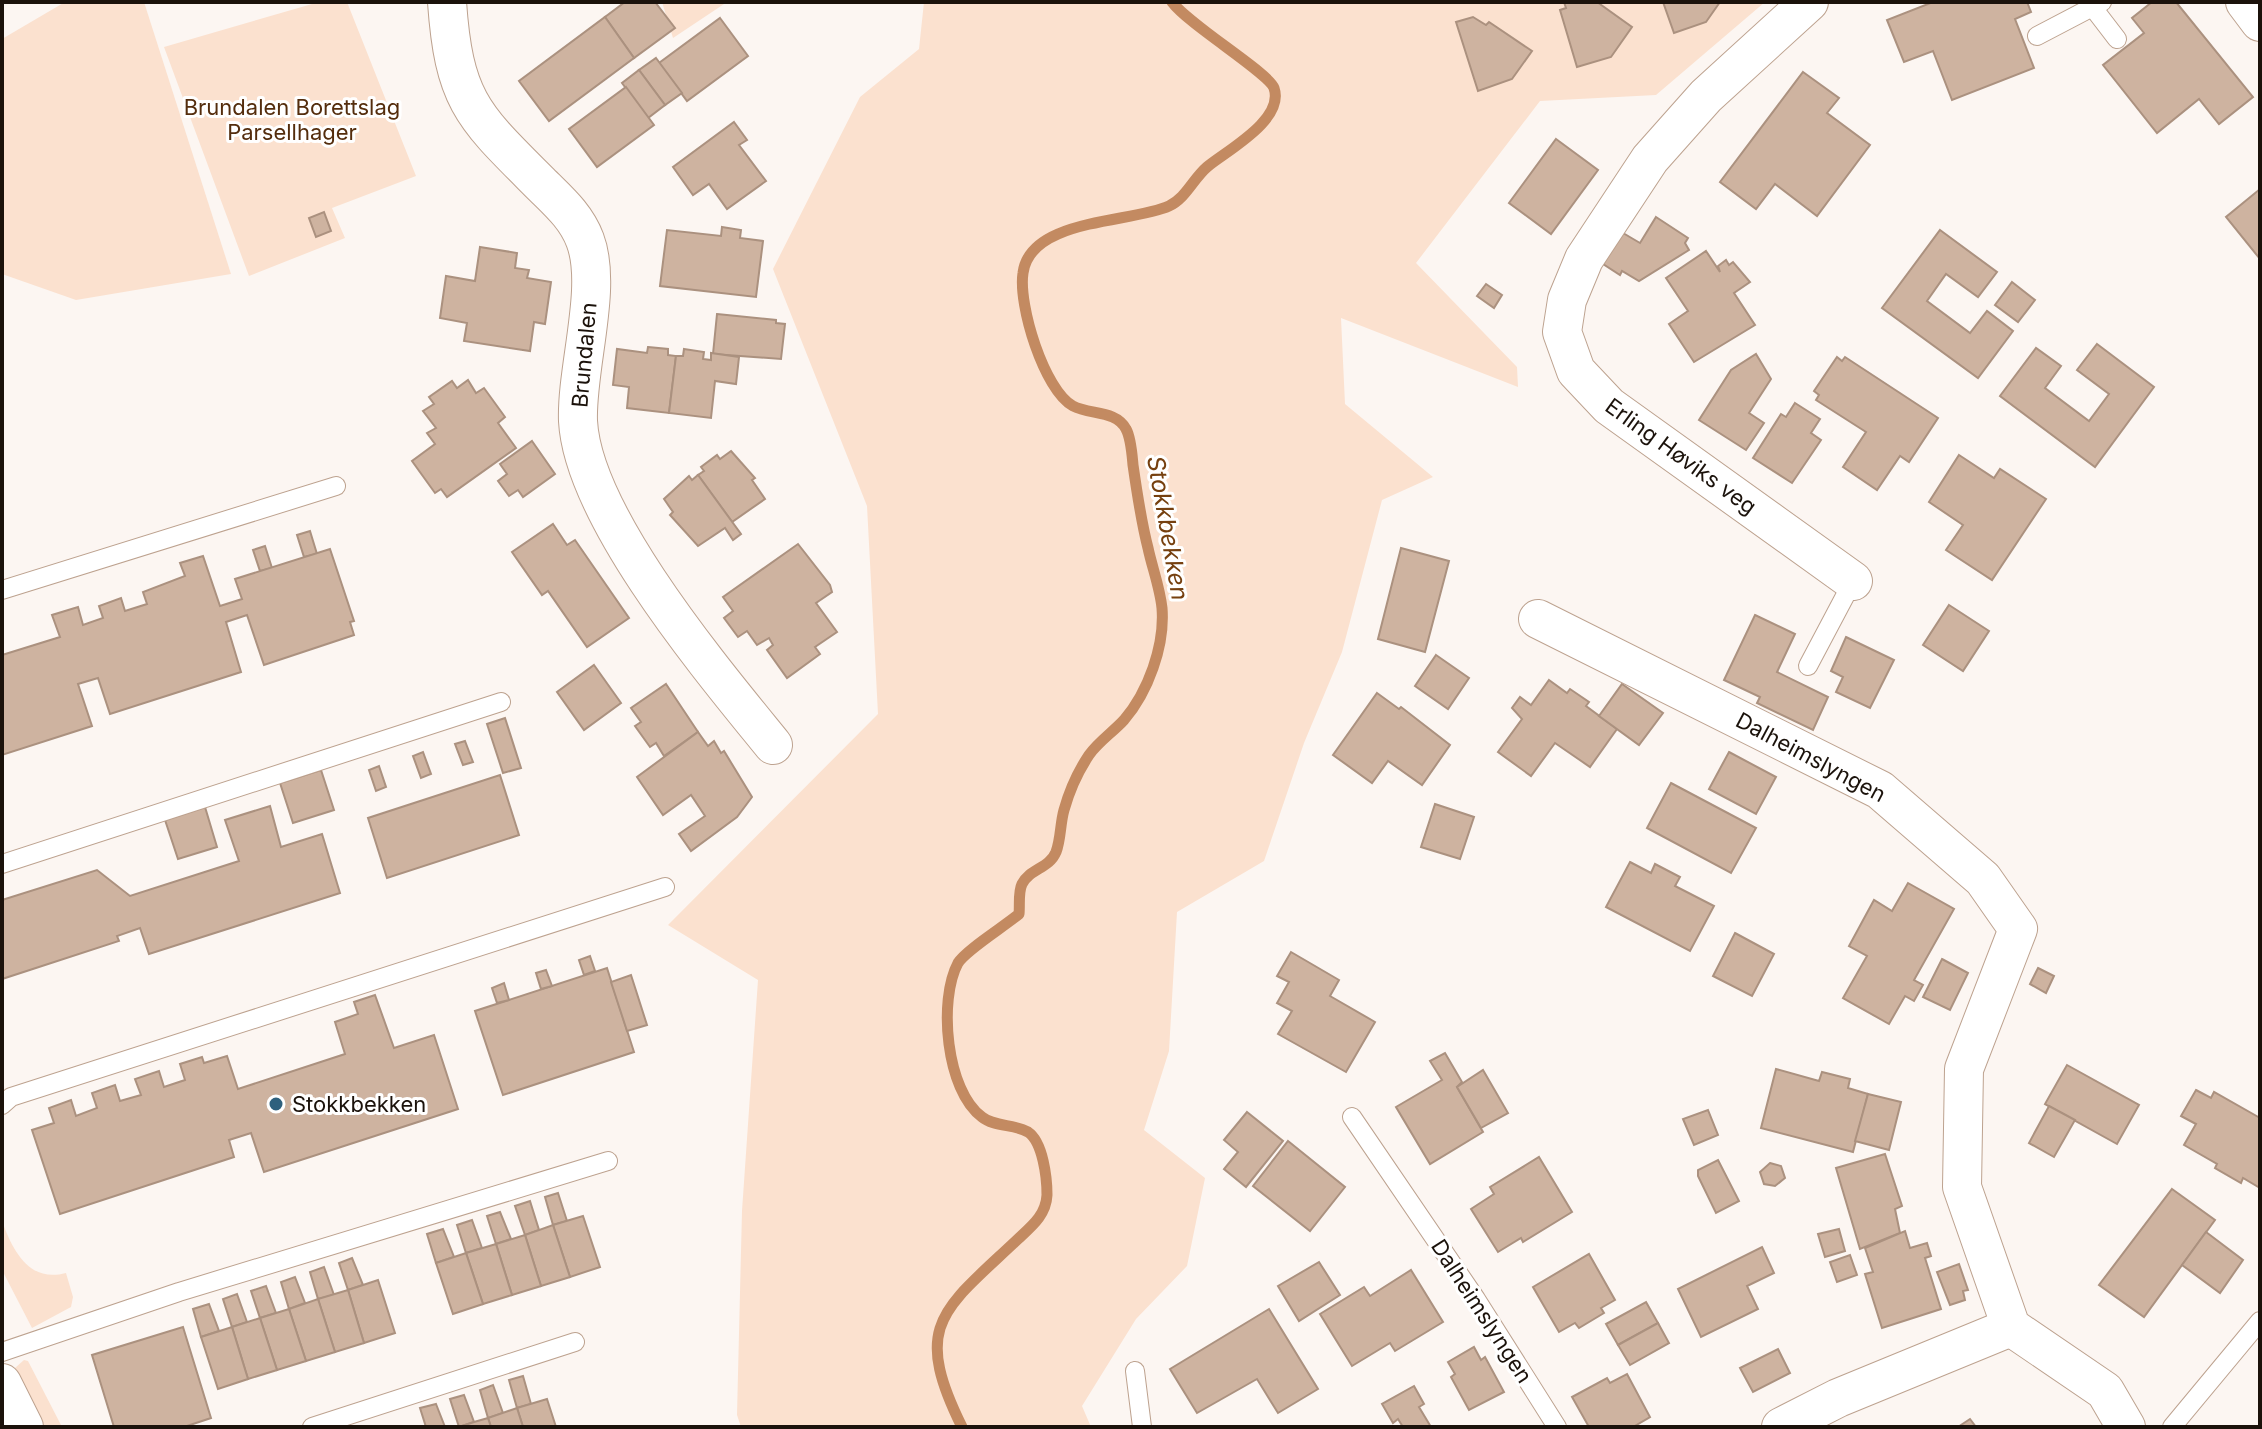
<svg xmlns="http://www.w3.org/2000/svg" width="2262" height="1429" font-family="Inter,sans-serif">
  <rect width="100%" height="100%" fill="#fcf6f2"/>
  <!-- green -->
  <g fill="#fbe1cf">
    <path d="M65 2H144L231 274 76 300 2 274V39Z"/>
    <path d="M319 2H347L416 176 332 208 345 238 249 276 164 47Z"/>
    <path d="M662 2H727L673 38Z"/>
    <path d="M924 2H1765L1656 95 1540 101 1416 263 1517 367 1518 387 1341 318 1345 404 1433 477 1382 500 1342 652 1304 743 1264 861 1177 912 1169 1051 1144 1130 1205 1178 1187 1266 1136 1319 1082 1406 1091 1427H741L737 1415 742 1211 758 980 668 925 878 714 867 506 773 269 860 97 919 49Z"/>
    <path d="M2 1221C13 1251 29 1283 66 1273L73 1297 71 1307 32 1328 2 1270Z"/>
    <path d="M24 1360 28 1361 62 1427H45L15 1368Z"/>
  </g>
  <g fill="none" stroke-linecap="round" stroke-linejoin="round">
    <!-- stream -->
    <path stroke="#c38a61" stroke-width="11" d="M962 1427C911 1324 943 1310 1018 1239 1032 1226 1046 1215 1047 1195 1047 1178 1043 1142 1028 1132 1015 1124 994 1127 982 1117 946 1091 938 1000 958 963 966 950 1005 926 1019 914 1020 905 1018 892 1022 884 1030 868 1049 869 1056 852 1061 839 1060 824 1064 810 1069 792 1079 770 1089 755 1098 742 1113 732 1124 720 1148 692 1165 646 1162 608 1160 588 1152 567 1148 548 1141 521 1137 493 1133 465 1132 454 1131 438 1126 429 1116 410 1090 415 1073 406 1044 390 1018 305 1023 273 1030 218 1132 223 1169 206 1186 198 1193 179 1207 167 1226 151 1285 120 1274 88 1269 73 1189 25 1172 2"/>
  </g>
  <!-- building -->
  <g fill="#ceb3a0" stroke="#ab917f" stroke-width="2">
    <path d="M625 2H655L675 28 634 58 605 17Z"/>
    <path d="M1564 2H1597L1632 27 1611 57 1577 67 1560 10 1566 8Z"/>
    <path d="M1663 2H1720L1706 22 1674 33Z"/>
    <path d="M1933 2H2027L2031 12 2015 19 2034 68 1952 100 1933 51 1904 62 1887 20Z"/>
    <path d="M2152 2H2176L2253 97 2219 124 2199 99 2157 133 2103 65 2144 33 2132 18Z"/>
    <path d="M605 17 634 58 549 121 519 81Z"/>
    <path d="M1473 17 1486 25 1489 22 1532 51 1512 79 1478 91 1456 22Z"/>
    <path d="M720 18 748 56 687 101 659 63Z"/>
    <path d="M656 58 682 93 665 105 639 70Z"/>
    <path d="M639 70 665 105 648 118 622 83Z"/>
    <path d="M1803 72 1839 98 1827 113 1870 145 1817 216 1775 184 1756 209 1720 182Z"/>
    <path d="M626 87 654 125 597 167 569 129Z"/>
    <path d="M734 122 747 140 739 145 766 181 727 209 709 184 693 195 673 167Z"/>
    <path d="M1556 139 1598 170 1551 234 1509 203Z"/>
    <path d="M2260 189V259L2226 217Z"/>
    <path d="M324 212 331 231 316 237 309 218Z"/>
    <path d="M1656 217 1688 238 1685 243 1689 250 1639 281 1622 271 1620 275 1603 264 1623 233 1640 243Z"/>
    <path d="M722 227 741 230 740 238 763 241 756 297 660 286 667 230 721 236Z"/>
    <path d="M1940 230 1997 272 1978 297 1946 274 1927 301 1970 333 1987 311 2013 331 1978 378 1882 308Z"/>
    <path d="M480 247 517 253 515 268 529 270 527 278 551 282 545 324 534 322 530 351 464 341 467 323 440 318 446 276 475 281Z"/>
    <path d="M1706 251 1720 272 1718 266 1726 260 1729 265 1733 262 1750 282 1734 293 1755 325 1694 362 1669 324 1688 311 1666 278Z"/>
    <path d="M2012 282 2035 300 2018 322 1995 305Z"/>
    <path d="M1486 284 1502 295 1494 308 1477 296Z"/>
    <path d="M717 314 776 320V323L785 324 781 359 713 354Z"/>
    <path d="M2097 344 2154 387 2095 467 2000 396 2036 348 2061 366 2045 388 2089 421 2109 394 2077 370Z"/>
    <path d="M648 347 668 349V355L676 356 669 413 627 408 629 387 613 385 617 349 647 353Z"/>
    <path d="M684 349 704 352 703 359 711 360V353L739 357 736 384 715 381 711 418 669 413 676 356H683Z"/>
    <path d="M1756 354 1771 379 1749 413 1764 423 1746 450 1699 420 1731 370Z"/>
    <path d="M1837 357 1842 361 1845 357 1938 418 1909 462 1900 456 1877 490 1843 467 1866 432 1816 400 1819 395 1814 391Z"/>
    <path d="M468 380 476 393 484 388 505 417 498 423 516 448 447 497 441 489 435 493 412 461 435 444 427 433 436 428 423 411 434 404 429 397 452 381 457 388Z"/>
    <path d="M1795 403 1820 419 1811 433 1821 440 1792 483 1753 458 1781 414 1786 417Z"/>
    <path d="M532 441 555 474 523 497 518 490 509 496 498 481 507 474 500 464Z"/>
    <path d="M731 451 755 478 752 480 765 499 732 522 698 475 704 471 701 467 717 455 720 459Z"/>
    <path d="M1959 455 1994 478 2000 469 2046 499 1992 580 1946 550 1963 525 1929 502Z"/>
    <path d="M698 475 741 534 733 540 725 528 698 546 670 515 673 512 664 499 689 476 692 480Z"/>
    <path d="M553 524 567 545 575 540 629 618 587 647 548 591 542 595 512 552Z"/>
    <path d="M310 531 317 554 304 557 297 535Z"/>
    <path d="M798 544 830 585 832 592 816 603 837 632 815 647 820 654 787 678 767 650 773 645 769 638 757 645 747 631 738 637 724 618 733 611 723 597Z"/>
    <path d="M265 546 272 568 260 571 253 550Z"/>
    <path d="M1401 548 1449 561 1425 652 1378 639Z"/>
    <path d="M330 549 354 621 350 622 354 635 264 665 247 615 226 622 241 672 110 714 98 678 78 684 92 726 2 755V655L60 637 52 615 78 607 83 625 103 618 99 606 121 598 125 611 147 604 143 592 185 576 180 563 203 556 220 606 242 599 235 579Z"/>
    <path d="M1949 605 1989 631 1963 671 1923 645Z"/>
    <path d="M1755 615 1795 634 1777 672 1828 697 1813 730 1757 703 1760 697 1724 680Z"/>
    <path d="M1846 637 1894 660 1870 708 1836 692 1843 677 1831 671Z"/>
    <path d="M1436 655 1469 678 1448 709 1415 686Z"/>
    <path d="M594 665 621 703 584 730 557 692Z"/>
    <path d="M1549 680 1567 693 1570 689 1589 702 1586 706 1617 729 1590 767 1555 743 1531 776 1498 752 1522 719 1512 708 1520 697 1531 705Z"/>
    <path d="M666 684 698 732 664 756 656 743 650 747 635 726 641 722 631 708Z"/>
    <path d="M1622 684 1663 713 1639 745 1599 716Z"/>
    <path d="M1377 693 1399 709 1401 707 1450 745 1422 785 1388 761 1372 783 1333 755Z"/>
    <path d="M505 718 521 768 503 773 487 724Z"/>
    <path d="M698 732 708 746 714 741 721 753 724 751 752 797 737 817 691 851 679 834 705 816 691 795 663 815 637 777Z"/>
    <path d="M465 741 473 762 463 765 455 744Z"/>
    <path d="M423 752 431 774 421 778 413 756Z"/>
    <path d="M1729 752 1776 777 1756 814 1709 789Z"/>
    <path d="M379 766 386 787 376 791 369 770Z"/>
    <path d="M321 770 334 810 293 823 280 783Z"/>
    <path d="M500 775 519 835 387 878 368 818Z"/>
    <path d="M1671 783 1756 828 1731 873 1647 828Z"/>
    <path d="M1435 804 1474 817 1460 859 1421 847Z"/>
    <path d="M270 806 281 847 322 834 340 893 149 954 140 928 117 936 119 941 2 979V900L97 870 130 896 239 861 225 820Z"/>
    <path d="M205 807 217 847 178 859 165 820Z"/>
    <path d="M1630 862 1651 873 1655 864 1680 877 1675 886 1714 906 1690 951 1606 907Z"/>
    <path d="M1908 883 1954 909 1914 980 1923 985 1914 1001 1905 996 1889 1024 1843 998 1867 956 1849 946 1874 900 1892 911Z"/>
    <path d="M1735 933 1774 954 1752 996 1713 976Z"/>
    <path d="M1291 952 1339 980 1330 996 1375 1022 1346 1072 1278 1034 1292 1011 1277 1003 1289 982 1277 976Z"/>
    <path d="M590 956 595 971 584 975 579 960Z"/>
    <path d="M1942 959 1968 973 1950 1010 1923 997Z"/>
    <path d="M607 968 634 1052 503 1095 475 1011Z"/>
    <path d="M2038 968 2054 976 2046 993 2030 984Z"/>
    <path d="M546 970 552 986 541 989 536 973Z"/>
    <path d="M631 975 647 1025 627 1031 611 982Z"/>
    <path d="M504 983 509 1000 497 1003 492 988Z"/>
    <path d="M375 995 394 1048 434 1035 458 1109 264 1172 251 1133 229 1140 234 1157 60 1214 32 1130 54 1123 49 1108 71 1100 76 1116 97 1108 92 1093 115 1085 120 1101 141 1095 135 1079 159 1071 164 1087 185 1080 180 1064 202 1057 204 1063 227 1056 238 1089 345 1054 335 1022 358 1014 354 1002Z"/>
    <path d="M1445 1053 1462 1082 1457 1087 1483 1132 1430 1164 1396 1107 1442 1080 1430 1061Z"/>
    <path d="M2067 1065 2139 1105 2117 1144 2045 1104Z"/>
    <path d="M1776 1069 1819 1081 1822 1072 1850 1079 1848 1088 1868 1094 1853 1152 1761 1128Z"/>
    <path d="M1483 1070 1508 1113 1481 1128 1457 1087Z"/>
    <path d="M2196 1090 2211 1098 2214 1092 2260 1118V1188L2243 1178 2241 1183 2215 1168 2217 1164 2184 1145 2196 1124 2181 1116Z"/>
    <path d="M1868 1094 1901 1102 1889 1150 1855 1141Z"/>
    <path d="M2049 1106 2075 1120 2054 1157 2029 1143Z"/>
    <path d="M1708 1110 1718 1135 1694 1145 1683 1119Z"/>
    <path d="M1247 1112 1283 1141 1246 1187 1224 1169 1238 1152 1224 1140Z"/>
    <path d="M1288 1141 1345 1187 1310 1231 1253 1186Z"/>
    <path d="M1885 1154 1902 1206 1895 1209 1900 1233 1860 1249 1836 1168Z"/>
    <path d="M1539 1157 1572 1212 1523 1242 1521 1238 1498 1252 1471 1209 1494 1194 1490 1187Z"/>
    <path d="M1718 1160 1739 1201 1716 1213 1698 1176V1170Z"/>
    <path d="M1770 1163 1781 1166 1785 1178 1775 1186 1764 1184 1760 1172Z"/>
    <path d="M2172 1189 2215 1220 2144 1317 2099 1285Z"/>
    <path d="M558 1193 567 1221 553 1225 545 1197Z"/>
    <path d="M530 1201 539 1230 525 1235 515 1206Z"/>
    <path d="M500 1212 511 1239 496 1244 487 1216Z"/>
    <path d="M583 1216 600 1267 570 1277 553 1225Z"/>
    <path d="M472 1220 482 1248 466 1253 457 1225Z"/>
    <path d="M553 1225 570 1277 541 1286 525 1235Z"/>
    <path d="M443 1229 454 1257 436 1263 427 1234Z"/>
    <path d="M1839 1229 1845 1251 1825 1257 1818 1234Z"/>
    <path d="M1905 1231 1910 1248 1927 1243 1931 1256 1925 1258 1941 1309 1882 1328 1865 1274 1873 1272 1865 1248Z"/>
    <path d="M2206 1232 2243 1260 2220 1293 2182 1265Z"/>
    <path d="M525 1235 541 1286 512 1295 496 1244Z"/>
    <path d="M496 1244 512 1295 483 1304 466 1253Z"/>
    <path d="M1762 1247 1774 1273 1747 1286 1758 1309 1701 1337 1678 1289Z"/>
    <path d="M466 1253 483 1304 453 1314 436 1263Z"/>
    <path d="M1589 1254 1615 1300 1601 1308 1604 1313 1579 1328 1575 1323 1559 1332 1533 1287Z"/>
    <path d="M1850 1255 1857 1275 1837 1282 1830 1262Z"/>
    <path d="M352 1258 363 1285 348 1290 339 1263Z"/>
    <path d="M1319 1262 1340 1295 1299 1321 1278 1286Z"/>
    <path d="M1959 1264 1968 1290 1963 1291 1965 1300 1950 1305 1937 1272Z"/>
    <path d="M324 1267 334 1295 318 1299 310 1272Z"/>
    <path d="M1411 1270 1443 1322 1395 1351 1390 1343 1352 1366 1320 1314 1364 1287 1370 1296Z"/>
    <path d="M295 1277 305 1303 289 1309 281 1282Z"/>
    <path d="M378 1280 395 1333 364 1343 348 1290Z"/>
    <path d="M266 1286 276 1313 260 1318 251 1291Z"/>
    <path d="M348 1290 364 1343 335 1352 318 1299Z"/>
    <path d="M237 1294 247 1322 232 1327 223 1299Z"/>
    <path d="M318 1299 335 1352 306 1361 289 1309Z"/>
    <path d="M1646 1302 1658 1323 1618 1345 1606 1324Z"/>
    <path d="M209 1304 219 1331 201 1337 193 1309Z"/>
    <path d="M289 1309 306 1361 277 1370 260 1318Z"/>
    <path d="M1269 1309 1318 1389 1278 1413 1257 1379 1197 1413 1170 1369Z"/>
    <path d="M260 1318 277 1370 248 1379 232 1327Z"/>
    <path d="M1658 1323 1669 1343 1630 1365 1618 1345Z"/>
    <path d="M183 1327 211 1418 184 1427H114L92 1355Z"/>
    <path d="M232 1327 248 1379 218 1389 201 1337Z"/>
    <path d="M1474 1347 1481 1360 1485 1357 1504 1392 1469 1410 1451 1377 1455 1374 1448 1362Z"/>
    <path d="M1778 1349 1790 1373 1753 1392 1740 1368Z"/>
    <path d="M1627 1374 1650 1417 1633 1427H1589L1572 1397 1607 1378 1610 1383Z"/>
    <path d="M523 1376 531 1404 517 1408 509 1380Z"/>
    <path d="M493 1385 503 1413 488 1418 480 1390Z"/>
    <path d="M1414 1386 1424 1404 1419 1407 1431 1427H1403L1398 1419 1393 1423 1382 1404Z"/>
    <path d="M464 1395 474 1422 459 1427 450 1399Z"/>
    <path d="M547 1399 556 1427H523L517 1408Z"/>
    <path d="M436 1404 445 1427H426L420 1408Z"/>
    <path d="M517 1408 523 1427H491L488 1418Z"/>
    <path d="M488 1418 491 1427H459L474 1422Z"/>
    <path d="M1970 1419 1976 1427H1958Z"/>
  </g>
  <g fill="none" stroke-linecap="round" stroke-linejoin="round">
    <!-- lane casing -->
    <g stroke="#bda28f" stroke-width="20">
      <g id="lane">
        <path d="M2094 9 2117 39"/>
        <path d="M2037 36 2102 2"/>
        <path d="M2 590 336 486"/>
        <path d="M1808 666 1853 581"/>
        <path d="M2 864 501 702"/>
        <path d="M2 1105 11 1097 665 887"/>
        <path d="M1352 1117 1476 1299 1557 1427"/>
        <path d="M2 1352 179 1292 608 1161"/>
        <path d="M1135 1371 1142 1427"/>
        <path d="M312 1427 575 1342"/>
        <path d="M2172 1427 2260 1321"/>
      </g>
    </g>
    <!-- street casing -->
    <g stroke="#bda28f" stroke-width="40">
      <g id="street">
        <path d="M447 2C454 101 473 116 540 183 558 201 576 216 585 240 603 287 576 368 578 421 583 517 713 671 773 745"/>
        <path d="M1809 2 1706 96 1650 159 1584 259 1567 300 1562 332 1576 371 1609 406 1853 581"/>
        <path d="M2245 2 2260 22"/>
        <path d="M1538 619 1880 790 1983 879 2018 929 1964 1069 1962 1187 2011 1327 2105 1391 2126 1427"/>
        <path d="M2 1383 24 1427"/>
        <path d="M1781 1427 1838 1398 2011 1327"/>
      </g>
    </g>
    <!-- lane -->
    <use href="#lane" stroke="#fff" stroke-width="18"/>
    <!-- street -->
    <use href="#street" stroke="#fff" stroke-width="38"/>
  </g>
  <!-- markers -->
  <circle fill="#2e607d" stroke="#fff" stroke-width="3" cx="276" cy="1104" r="8"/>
  <g text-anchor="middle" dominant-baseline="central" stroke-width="6" stroke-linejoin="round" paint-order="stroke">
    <!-- park labels -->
    <g font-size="22" fill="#542d0d" stroke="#fff">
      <text x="292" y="107">Brundalen Borettslag<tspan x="292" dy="25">Parsellhager</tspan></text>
    </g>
    <!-- street labels -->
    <g font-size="22" fill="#1b120b" stroke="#fff">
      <text transform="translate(584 355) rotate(-85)">Brundalen</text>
      <text transform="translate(1681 456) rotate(36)">Erling Høviks veg</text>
      <text transform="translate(1811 757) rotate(28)">Dalheimslyngen</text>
      <text transform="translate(1482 1311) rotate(57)">Dalheimslyngen</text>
    </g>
    <!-- poi labels -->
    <g font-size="22" fill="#1b120b" stroke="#fff" text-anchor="start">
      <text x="292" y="1104">Stokkbekken</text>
    </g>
    <!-- water labels -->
    <g font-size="24" font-style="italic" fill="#76400f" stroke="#fff">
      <text transform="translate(1168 528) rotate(80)">Stokkbekken</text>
    </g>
  </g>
  <!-- border -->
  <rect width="2262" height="1429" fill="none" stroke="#1b120b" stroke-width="8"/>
</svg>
